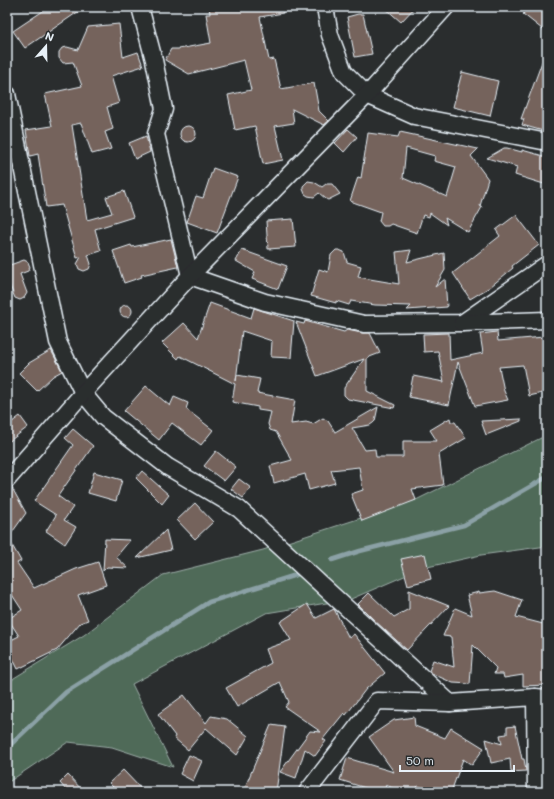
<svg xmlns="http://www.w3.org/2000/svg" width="554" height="799" font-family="Mali,sans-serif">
  <rect width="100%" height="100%" fill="#2a2d2e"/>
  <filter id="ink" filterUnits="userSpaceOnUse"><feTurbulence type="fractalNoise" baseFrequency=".025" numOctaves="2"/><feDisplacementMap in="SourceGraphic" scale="8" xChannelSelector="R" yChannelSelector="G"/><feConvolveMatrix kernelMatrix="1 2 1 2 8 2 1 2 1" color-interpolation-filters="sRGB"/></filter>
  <g filter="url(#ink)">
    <!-- green -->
    <path fill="#506a58" stroke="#9caea8" d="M547 435V546L481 555 423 568 351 599 266 613 132 684 173 767 112 747 68 742 7 783V686L14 678 84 635 163 575 263 550 416 500Z"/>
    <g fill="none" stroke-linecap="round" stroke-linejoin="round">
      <!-- stream -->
      <g stroke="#8ba1a6" stroke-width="4.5">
        <path d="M332 560 360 551 464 525 547 477"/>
        <path d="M7 748 66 692 209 602 296 575"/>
      </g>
    </g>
    <!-- building -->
    <g fill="#75635c" stroke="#e8f1f8" fill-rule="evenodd">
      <path d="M49 7H85L25 48 13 31Z"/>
      <path d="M209 7H282L283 13 260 17 269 60 274 59 281 89 314 83 319 111 329 121 324 125 292 109 294 123 275 126 283 160 263 164 255 126 235 130 228 95 251 90 244 60 189 74 165 60 171 49H178L211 43 206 14H210Z"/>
      <path d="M384 7H415L401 22Z"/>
      <path d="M529 7H547V33L523 14Z"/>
      <path d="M358 14H363L372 54 355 57 347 17Z"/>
      <path d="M119 24 123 57 138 52 143 66 111 76 119 103 107 107 113 129 105 132 111 149 92 154 81 123 72 125 87 220 112 213 106 197 124 191 133 217 95 229 101 251 88 255 91 264 89 269 84 271 79 269 77 264 81 257 77 258 62 205 46 207 38 154 30 156 26 130 52 126 45 94 82 86 73 62 63 63 59 58V52L62 48 67 47 78 50 88 27Z"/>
      <path d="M546 51 547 52V132L522 125 524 119H521Z"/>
      <path d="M462 72 498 81 490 116 453 107Z"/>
      <circle cx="188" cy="134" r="8"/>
      <path d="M348 129 357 137 344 152 335 143Z"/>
      <path d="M400 132 478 149 471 156 488 179 480 206 482 207 468 232 445 218 447 225 430 213 429 217 423 215 417 233 391 224 388 226H383L379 221 381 212 350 201 358 177 361 178 368 133 398 137ZM406 148 435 156 434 161 456 167 447 197 403 178Z"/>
      <path d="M146 136 150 152 135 159 129 143Z"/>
      <path d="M504 148H507L522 152V150L547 157V185L515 175 517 167 487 158Z"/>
      <path d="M213 168 238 177 217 233 187 222 196 196 203 198Z"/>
      <path d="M308 181 314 182 322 187 326 184H332L340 194 328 200 326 199 319 193 314 197 308 196 305 194 303 189V186Z"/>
      <path d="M516 215 539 245 512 266 513 268 490 287 470 299 453 273 500 236 496 230Z"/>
      <path d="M293 219 296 247 268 249 266 221Z"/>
      <path d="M171 239 178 267 141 275 142 277 124 283 113 251 131 245 132 247Z"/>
      <path d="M242 250 287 266 278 289 252 279 255 272 236 261Z"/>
      <path d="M336 250H339L344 252 347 262 361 266 358 277 399 284 396 252 411 250 407 262 444 253 445 270 435 287 445 279 447 307 407 310 411 306 375 305 351 301 349 305 336 301V303L311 296 319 269 328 272 331 255Z"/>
      <path d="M24 260 28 262 30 267 28 271 20 274 27 293 24 298 20 300 15 298 7 279V266Z"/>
      <path d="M210 303 251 318 254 308 294 321 291 358 271 357 272 341 242 331 236 381 237 375 260 379 257 393 295 400 291 424 306 422 313 424 323 418 328 421 335 432 378 407 375 421 373 423 370 425 352 428 365 450 375 449 376 457H403V441H437L430 430 450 418 451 422H455L466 438 439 454 443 485 412 489 416 500 362 521 351 494 363 490 359 467 331 470 335 483 309 490 305 474 274 483 270 466 292 460 276 432 270 430 268 424 271 412 258 410V407L232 402 235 384 180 356 178 359 162 343 184 323 198 338Z"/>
      <circle cx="126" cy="311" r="6"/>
      <path d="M305 321 344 332 347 330 362 333H370L380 353 367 358V391L395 405 394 408 348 399 344 395V388L364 359 317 376 296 322 304 324Z"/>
      <path d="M497 332 498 341 544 337 546 363H543L547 383V392L529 396 523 365 499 367 504 391 508 400 475 406 458 362 449 405 409 397 413 376 444 382 438 351 424 352 423 334 449 333 450 360 483 353 480 334Z"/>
      <path d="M51 350 62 371 53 376 37 391 19 373 29 363Z"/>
      <path d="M146 386 170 406 174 397 188 403 186 409 213 430 201 445 172 423 159 440 124 411Z"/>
      <path d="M20 416 28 427 7 443V426Z"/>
      <path d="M521 419V421L486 435 481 421Z"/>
      <path d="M73 429 93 446 58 496 73 507 64 520 76 527 65 544 46 531 56 515 34 501 73 445 65 438Z"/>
      <path d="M216 451 236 467 224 481 204 466Z"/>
      <path d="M142 471 169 495 162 504 136 478Z"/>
      <path d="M94 472 122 480 116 501 88 493Z"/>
      <path d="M239 479 251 488 243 498 231 489Z"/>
      <path d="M12 488 26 513 8 538 21 561 17 563 34 588 76 569 98 562 106 585 78 595 88 620 80 623 57 650 18 669 7 647V642L19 636 8 619 22 610 7 587V489Z"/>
      <path d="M195 503 213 522 195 539 177 520Z"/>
      <path d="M166 530 171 550 137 558Z"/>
      <path d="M105 539 130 540 116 557 128 568 107 567 103 571Z"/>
      <path d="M425 554 431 579 408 585 401 559Z"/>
      <path d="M409 590 449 606 407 650 374 620 358 604 369 593 394 617 409 609Z"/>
      <path d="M495 591 522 600 516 617 547 625V685L523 686V675L504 678 503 674H494L496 668 473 645 470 684 453 683 433 674 429 671 433 660 454 667 451 637 443 636 455 608 472 615 467 595 479 592V593Z"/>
      <path d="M307 604 316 618 334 609 349 638 354 634 385 673 366 689 346 715 344 713 323 739 326 741 315 756 305 749 296 778 280 772 310 731 321 732 285 707 289 702 280 682 237 707 226 688 271 663 266 649 291 640 280 622Z"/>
      <path d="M184 695 206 723 211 716 227 719 248 736 237 755 206 728 188 750 174 738 175 736 158 714Z"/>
      <path d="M414 717 415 726 445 738 451 728 467 738V740L468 738 484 748 472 765 463 759 451 792H434L418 786 415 792H401L386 785 384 792H378L340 780 347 758 394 772 369 737 394 720Z"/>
      <path d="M271 725 285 727 276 792H243Z"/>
      <path d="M515 726 522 759H524L526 771 511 772 510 759 491 763 486 739 502 744 500 735 507 734V727Z"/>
      <path d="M189 755 202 761 193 781 180 774Z"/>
      <path d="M123 770 144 792H118L109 783Z"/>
      <path d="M68 775 84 792H68L60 783Z"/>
    </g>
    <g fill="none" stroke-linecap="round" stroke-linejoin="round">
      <!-- minor casing -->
      <g stroke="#e8f1f8" stroke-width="19">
        <g id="minor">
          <path d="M140 7 154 60 164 109 156 134 190 276 265 302 364 324 462 323 547 264"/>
          <path d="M325 7 330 35 344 72 367 95 414 116 547 142"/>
          <path d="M7 94 58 342 83 393 103 417 168 467 239 509 450 703 535 697 547 698"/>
          <path d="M462 323 547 320"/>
          <path d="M7 480 83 393 190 276 367 95 446 7"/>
          <path d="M535 697 536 792"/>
          <path d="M307 792 377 701 450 703"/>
        </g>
      </g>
      <!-- minor -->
      <use href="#minor" stroke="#2a2d2e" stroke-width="16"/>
    </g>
  </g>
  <!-- margin -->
  <rect width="554" height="799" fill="none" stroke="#2a2d2e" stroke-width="24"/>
  <rect x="12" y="12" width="530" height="775" fill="none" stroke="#e8f1f8" stroke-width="1.5" filter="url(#ink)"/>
  <!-- north arrow -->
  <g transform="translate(46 46) rotate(20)" stroke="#2a2d2e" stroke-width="3" paint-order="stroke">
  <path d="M0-3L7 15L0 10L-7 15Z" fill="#e8f1f8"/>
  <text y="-6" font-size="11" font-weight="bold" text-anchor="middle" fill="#e8f1f8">N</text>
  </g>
  <!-- scale -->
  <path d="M400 765v6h114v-6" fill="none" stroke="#e8f1f8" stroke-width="2"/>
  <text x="406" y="765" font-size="12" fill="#e8f1f8" stroke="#2a2d2e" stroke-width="3" paint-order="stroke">50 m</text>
</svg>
